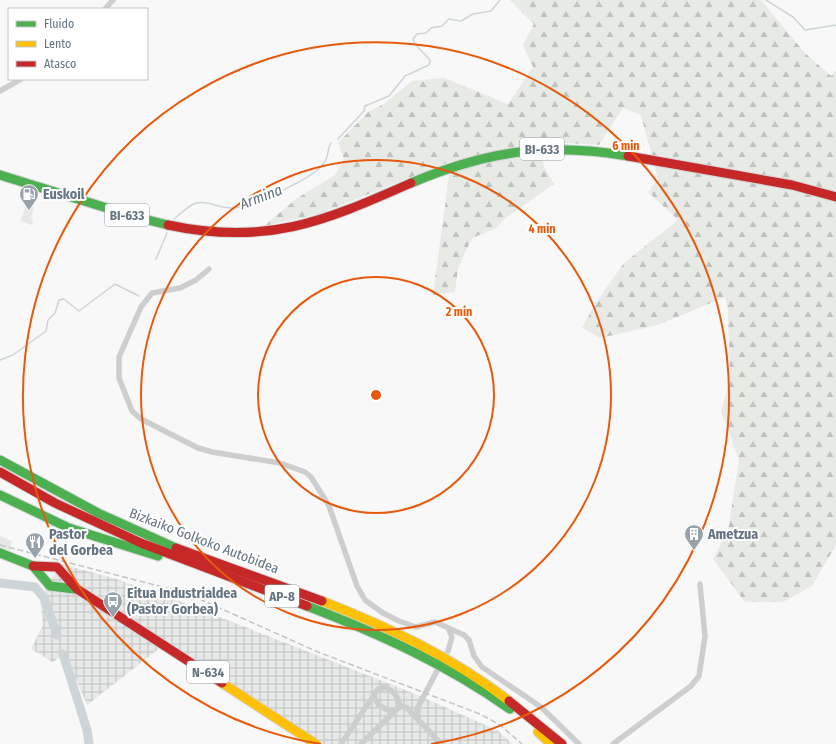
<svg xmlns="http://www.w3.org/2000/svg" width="836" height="744" font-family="'Fira Sans Condensed',sans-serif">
  <defs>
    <pattern id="industrial-grid" width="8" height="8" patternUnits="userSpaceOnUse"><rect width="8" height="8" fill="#e7e8e8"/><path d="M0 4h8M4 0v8" fill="none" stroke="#bfc1c1"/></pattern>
    <pattern id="forest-firs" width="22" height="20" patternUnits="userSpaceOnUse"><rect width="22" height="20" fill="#e7eae5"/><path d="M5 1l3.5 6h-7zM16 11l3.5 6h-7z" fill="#bfc2bf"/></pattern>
  </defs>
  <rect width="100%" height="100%" fill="#f8f8f8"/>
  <!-- built -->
  <g fill="#e7e8e8">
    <path d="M27 204 34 207 31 218 33 220 32 225 20 221Z"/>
    <path d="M0 536 12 541 10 550 0 548Z"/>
  </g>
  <!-- industrial -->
  <path fill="url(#industrial-grid)" d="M61 564 113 578 166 596 408 691 497 730 513 744H306L257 708 161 647 87 705 65 653 53 662 31 649 43 625 40 599Z"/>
  <!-- forest -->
  <path fill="url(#forest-firs)" d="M510 0H761L805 53 831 76 836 70V545L812 586 783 602H745L713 559 728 531 739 460 721 411 730 381 728 313 725 297 658 325 600 338 582 328 595 304 624 263 678 220 648 192 658 179 641 115 623 108 599 145 536 141 545 169 554 184 504 219 497 228 472 238 458 268 455 292 433 295 451 161 319 214 264 226 296 199 335 175 344 159 338 143 368 112 384 104 412 81 444 78 508 104 533 67 523 45 534 24Z"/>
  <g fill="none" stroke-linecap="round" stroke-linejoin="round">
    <!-- stream -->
    <g stroke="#cdd5d8" stroke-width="1.5">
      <path d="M766 0 793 17 805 30 836 25"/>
      <path d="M338 139 364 111 365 106 389 96 405 76 429 65 430 60 415 44 413 39 417 34 426 33 431 28 442 26 449 19 461 21 473 14 491 11 500 0"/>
      <path d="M174 219C180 214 187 207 194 204 206 199 220 209 233 208 253 206 306 181 321 167 331 156 326 150 331 143"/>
      <path d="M156 259 167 233"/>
      <path d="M0 360 13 355 46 331 48 320 55 313 59 300 64 299 79 311 115 284 139 296"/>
    </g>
    <!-- river -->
    <g stroke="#cdd5d8" stroke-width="9">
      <path d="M0 583 35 587 44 598 57 635"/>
      <path d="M63 654 87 730 89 744"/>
    </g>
    <!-- fast casing -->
    <g stroke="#d4d5d6" stroke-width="11">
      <g id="fast">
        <path d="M0 175 136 217 168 225"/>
        <path d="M411 183C486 151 548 142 628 156"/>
        <path d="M0 460 98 513 176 548"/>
        <path d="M0 495 69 528 158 556"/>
        <path d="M0 553 33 566 50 586 75 589"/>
        <path d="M307 606C380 634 446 664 510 709"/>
      </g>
    </g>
    <!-- slow casing -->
    <g stroke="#d4d5d6" stroke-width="11">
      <g id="slow">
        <path d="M322 601C388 627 452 657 509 701"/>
        <path d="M222 683 316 744"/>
        <path d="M538 732 551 744"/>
      </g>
    </g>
    <!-- jam casing -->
    <g stroke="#d4d5d6" stroke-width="11">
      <g id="jam">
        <path d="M628 156 792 185 836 197"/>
        <path d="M168 225C266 246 323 222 411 183"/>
        <path d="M0 472 55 503 141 543 307 606"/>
        <path d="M176 548 322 601"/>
        <path d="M33 566 57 567 77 589 222 683"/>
        <path d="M509 701 562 744"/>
      </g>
    </g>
    <!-- street -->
    <g stroke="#cdcecf" stroke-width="5.5">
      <path d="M105 9 113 0"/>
      <path d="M0 91 21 79"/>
      <path d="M209 269 196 280 180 288 152 293 141 307 119 357V378L132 411 141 419 198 448 212 452 280 463 305 472 311 477 329 506 357 586 365 600 383 613 399 621 416 627 435 622 464 635 469 640 474 656 482 667 541 707 579 744"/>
      <path d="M448 651 452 637 448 628"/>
      <path d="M386 687C394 692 398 696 400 706L395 711C384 710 376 706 374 695L378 689Z"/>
      <path d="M400 706 407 708 441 744"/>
      <path d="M416 717 417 709 438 669"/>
      <path d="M341 744 374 695"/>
      <path d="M361 744 395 711"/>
      <path d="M613 744 691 686 699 676 705 636 700 584"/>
    </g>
    <!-- fast -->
    <use href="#fast" stroke="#4caf50" stroke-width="9"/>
    <!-- slow -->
    <use href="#slow" stroke="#ffc107" stroke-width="9"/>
    <!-- jam -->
    <use href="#jam" stroke="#c62828" stroke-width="9"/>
    <!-- rail -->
    <path stroke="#c2c4c6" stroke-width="1.5" stroke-dasharray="6 3" stroke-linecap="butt" d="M0 545 186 593 318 652 480 714 500 725 522 744"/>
  </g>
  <!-- distance rings -->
  <g fill="none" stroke="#e8590c" stroke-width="2">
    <circle cx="376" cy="395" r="118"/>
    <circle cx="376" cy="395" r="235"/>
    <path d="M321 744A353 353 0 1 1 431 744"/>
  </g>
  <!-- icons -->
  <defs>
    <g id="fuel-pin" transform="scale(1)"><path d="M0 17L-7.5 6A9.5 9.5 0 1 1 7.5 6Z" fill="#98a2ab" stroke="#fff"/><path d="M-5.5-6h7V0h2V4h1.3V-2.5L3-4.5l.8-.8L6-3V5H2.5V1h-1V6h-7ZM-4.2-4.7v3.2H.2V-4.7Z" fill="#fff"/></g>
    <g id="building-pin" transform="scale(1)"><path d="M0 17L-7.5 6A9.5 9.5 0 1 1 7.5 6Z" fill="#98a2ab" stroke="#fff"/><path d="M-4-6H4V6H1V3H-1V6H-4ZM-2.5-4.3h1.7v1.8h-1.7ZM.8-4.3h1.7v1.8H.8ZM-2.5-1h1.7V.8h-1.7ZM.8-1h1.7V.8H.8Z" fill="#fff"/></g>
    <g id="restaurant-pin" transform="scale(1)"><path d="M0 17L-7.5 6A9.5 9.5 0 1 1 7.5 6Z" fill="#98a2ab" stroke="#fff"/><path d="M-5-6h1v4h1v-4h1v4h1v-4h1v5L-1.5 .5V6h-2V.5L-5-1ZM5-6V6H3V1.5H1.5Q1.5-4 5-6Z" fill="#fff"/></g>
    <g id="bus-pin" transform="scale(1)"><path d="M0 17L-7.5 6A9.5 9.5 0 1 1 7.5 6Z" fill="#98a2ab" stroke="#fff"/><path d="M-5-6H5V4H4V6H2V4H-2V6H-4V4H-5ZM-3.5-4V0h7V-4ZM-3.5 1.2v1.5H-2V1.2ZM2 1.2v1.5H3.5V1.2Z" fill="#fff"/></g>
  </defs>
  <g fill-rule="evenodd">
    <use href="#fuel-pin" x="29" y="194"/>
    <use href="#building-pin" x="694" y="534"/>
    <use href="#restaurant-pin" x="35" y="542"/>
    <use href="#bus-pin" x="113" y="601"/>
  </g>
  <g text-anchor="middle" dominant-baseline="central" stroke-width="4" stroke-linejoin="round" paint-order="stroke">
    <!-- shield labels -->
    <g fill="#fff" stroke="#929ea8" stroke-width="1">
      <rect x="520" y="138" width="44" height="22" rx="3"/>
      <rect x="105" y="204" width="44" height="22" rx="3"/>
      <rect x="265" y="585" width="34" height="22" rx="3"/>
      <rect x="187" y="661" width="42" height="22" rx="3"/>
    </g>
    <g font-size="13" font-weight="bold" fill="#647482">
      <text x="542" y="149">BI-633</text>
      <text x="127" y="215">BI-633</text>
      <text x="282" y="596">AP-8</text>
      <text x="208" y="672">N-634</text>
    </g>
    <!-- poi labels -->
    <g font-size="14" font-weight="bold" fill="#647482" stroke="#fff" text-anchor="start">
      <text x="43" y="194">Euskoil</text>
      <text x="49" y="534">Pastor<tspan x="49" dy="16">del Gorbea</tspan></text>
      <text x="708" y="534">Ametzua</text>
      <text x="127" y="593">Eitua Industrialdea<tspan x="127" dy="16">(Pastor Gorbea)</tspan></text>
    </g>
    <!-- street labels -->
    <g font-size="14" fill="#647482" stroke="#fff">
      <text transform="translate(204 541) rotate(21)">Bizkaiko Golkoko Autobidea</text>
    </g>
    <!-- water labels -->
    <g font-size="15" font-style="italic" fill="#5e747c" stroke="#fff">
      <text transform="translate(261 197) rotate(-21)">Armina</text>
    </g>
  </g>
  <circle cx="376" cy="395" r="6" fill="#e8590c" stroke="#fff" stroke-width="2"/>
  <g font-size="12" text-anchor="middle" font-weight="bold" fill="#e8590c" stroke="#fff" stroke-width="4" stroke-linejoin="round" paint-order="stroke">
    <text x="626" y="150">6 min</text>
    <text x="542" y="233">4 min</text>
    <text x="459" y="316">2 min</text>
  </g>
  <!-- legend -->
  <rect x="8" y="8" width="140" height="72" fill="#ffffff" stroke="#c1c7cd"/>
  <rect x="16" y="21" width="20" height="6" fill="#4caf50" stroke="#c1c7cd"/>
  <text x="44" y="28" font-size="12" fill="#647482">Fluido</text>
  <rect x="16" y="41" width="20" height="6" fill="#ffc107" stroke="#c1c7cd"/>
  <text x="44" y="48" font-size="12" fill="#647482">Lento</text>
  <rect x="16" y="61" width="20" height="6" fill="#c62828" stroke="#c1c7cd"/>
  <text x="44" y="68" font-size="12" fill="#647482">Atasco</text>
</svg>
